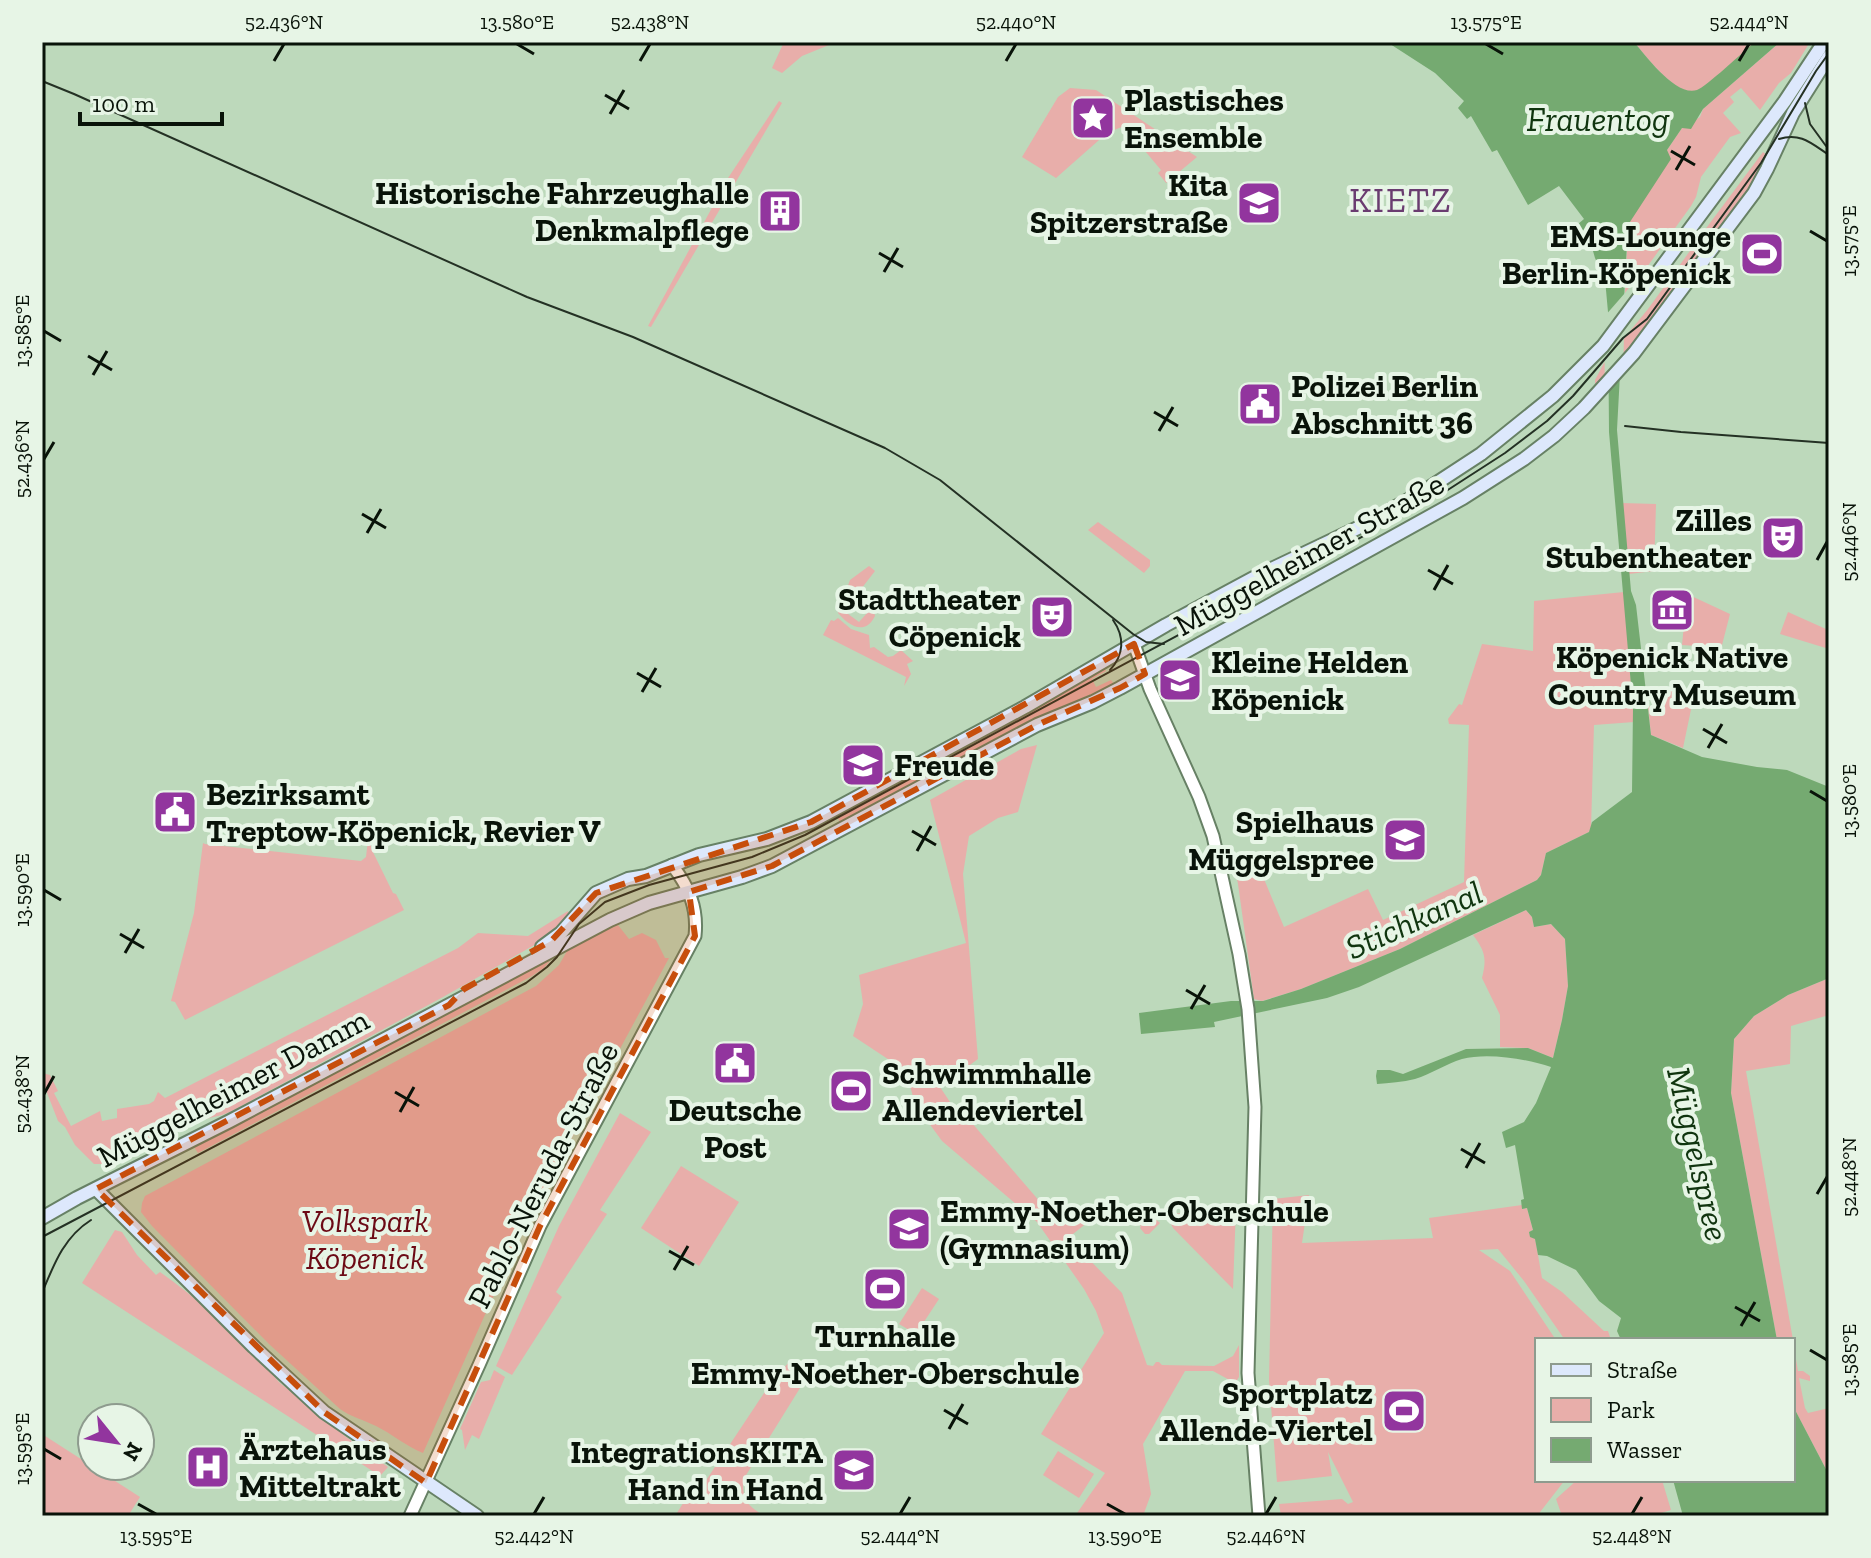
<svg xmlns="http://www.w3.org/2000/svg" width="1871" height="1558" font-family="'Zilla Slab',serif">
  <rect width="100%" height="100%" fill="#bdd9bb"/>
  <!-- green -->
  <g fill="#e8aeaa">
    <path d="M784 42H833L834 43 802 56 782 73 772 68Z"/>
    <path d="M1634 42H1755C1745 51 1706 88 1697 91 1676 97 1646 56 1634 42Z"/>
    <path d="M1780 42H1810L1791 73 1779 83 1760 110 1741 88 1730 97 1734 102 1723 113 1741 133 1730 137 1701 177 1696 197 1691 206 1647 267 1645 266 1625 293 1628 225 1667 150 1682 128 1700 117 1703 109Z"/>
    <path d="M1070 88 1096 90 1197 157 1166 183 1158 173 1161 170 1124 126 1107 133 1056 178 1022 157 1058 97Z"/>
    <path d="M779 101 782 103 651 327 648 326 728 178Z"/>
    <path d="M1763 152 1768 156 1750 188 1714 237 1704 231Z"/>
    <path d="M1700 237 1709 243 1639 338 1595 389V380L1604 363 1648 309Z"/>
    <path d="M1622 503 1656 504 1654 571 1629 574Z"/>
    <path d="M1098 522 1150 560V566L1144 573 1088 530Z"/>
    <path d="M869 566 875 571 844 611 859 622 868 612 864 609 868 604 873 608 875 616C865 636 849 626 838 613L850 580Z"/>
    <path d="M1624 592 1634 722 1594 725 1591 828 1589 832 1546 853 1541 875 1537 880 1400 949 1301 989 1262 1001 1254 999 1238 884 1232 855 1259 867 1284 927 1368 889 1383 920 1464 882 1469 725 1449 724 1448 719 1459 704 1462 705 1482 644 1533 651 1534 601Z"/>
    <path d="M1687 594 1730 614 1721 649 1712 647 1682 645Z"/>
    <path d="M1788 612 1826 629 1829 622V649L1780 634Z"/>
    <path d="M838 618 851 629 869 635 870 648 874 647 888 657 893 656 901 650 913 661 907 664 911 674 904 686 906 677 823 635 831 620 834 621Z"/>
    <path d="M1103 666 1106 671 1092 679 1096 687 1111 680 1114 684 1053 711 841 824 836 814Z"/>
    <path d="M1659 687 1694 695 1683 748 1651 735 1648 706 1654 707Z"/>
    <path d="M1037 745 1018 812 998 818 969 836 963 874 978 1059 940 1087 956 1111 965 1115 1048 1211 1119 1203 1123 1219 1153 1217 1160 1223 1149 1234H1145L1140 1228 1141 1226 1135 1221 1120 1222 1118 1219 1088 1222 1068 1238 1122 1293 1147 1365 1153 1366 1156 1362H1159L1162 1365 1214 1366 1233 1356 1239 1345V1377L1235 1383 1213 1371H1185L1143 1444 1151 1494 1143 1516H1075L1105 1473 1041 1434 1104 1333 1096 1311 1084 1289 1037 1222 942 1141 915 1104 906 1071 853 1036 863 1004 859 975 966 943 930 800 1021 749Z"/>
    <path d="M370 822 398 826 404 832 401 831 376 843H371V848L393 893 396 894 404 910 185 1020 175 1002 171 1001 194 913 203 843 205 844 361 861 366 857Z"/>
    <path d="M1526 910 1532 917 1534 927 1551 924 1565 939 1568 986 1562 1020 1553 1058 1528 1048 1500 1047V1015L1482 978C1487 958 1485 951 1473 935Z"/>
    <path d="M568 911 569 914 552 935 443 997 232 1111 222 1115 197 1121 123 1160 121 1157 107 1164H94L75 1145 65 1127 58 1121 42 1080V1073L50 1075 58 1091 54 1093 71 1126 100 1111 102 1121 117 1118V1109L149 1104 154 1101 158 1092 165 1098 458 948 478 933 528 936Z"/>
    <path d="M618 925 629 939 642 933 656 940 665 958H669L527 1221 423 1453C406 1446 392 1434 376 1426 364 1420 351 1417 340 1409L269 1344 152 1226 141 1212 142 1203 145 1196 536 986 559 965 570 946Z"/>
    <path d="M555 955 544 968 532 976 198 1153 194 1147Z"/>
    <path d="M1829 978V1015L1791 1026 1790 1064 1746 1071 1793 1340H1777L1731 1093 1734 1039 1754 1016 1788 995Z"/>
    <path d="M620 1113 651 1132 600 1210 607 1214 556 1292 562 1297 512 1375 496 1366 559 1226Z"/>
    <path d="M681 1166 739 1202 699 1266 641 1228Z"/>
    <path d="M1309 1195 1302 1243 1433 1238 1429 1218 1522 1205V1209L1527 1208 1533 1230 1529 1232 1530 1236 1535 1238 1542 1278 1562 1292 1604 1331H1608L1611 1340H1565L1524 1281 1498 1249 1479 1250 1510 1271 1556 1340H1537V1480H1565L1537 1516H1281L1279 1504 1342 1499 1348 1504 1353 1502 1328 1452 1332 1476 1277 1482 1269 1380 1273 1199Z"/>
    <path d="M1236 1207 1233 1289 1173 1228 1171 1224 1173 1214Z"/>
    <path d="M115 1230 122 1232 137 1255 156 1275 160 1272C202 1301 237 1337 273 1373 277 1383 285 1387 293 1391L345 1436 388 1467 380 1476 377 1474 82 1283Z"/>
    <path d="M922 1288 939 1299 916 1334 899 1324Z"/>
    <path d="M1793 1342 1798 1371H1803L1810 1376V1381L1799 1378 1805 1408 1808 1413 1829 1408V1475L1793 1406Z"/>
    <path d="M791 1360 810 1372 743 1480C743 1501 746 1504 764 1516H675L692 1489 699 1491 772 1381Z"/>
    <path d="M494 1370 505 1377 479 1439 472 1435 465 1450 462 1430 460 1429 481 1382 490 1380Z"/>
    <path d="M42 1434 140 1497 128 1516H42Z"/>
    <path d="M1058 1451 1094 1474 1079 1498 1043 1475Z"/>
    <path d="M1577 1480H1662L1671 1510 1658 1514V1516H1562L1556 1499Z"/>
  </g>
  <!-- water -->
  <g fill="#75aa71">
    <path d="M1387 42H1634C1646 56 1676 97 1697 90 1706 87 1744 51 1755 42H1780L1703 109 1691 129 1682 128 1667 150 1671 159 1628 225 1617 430 1631 591 1636 605 1651 735 1702 757 1757 767 1787 770 1829 787V978L1788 995 1754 1016 1734 1039 1731 1093 1777 1340H1621L1617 1331 1621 1318 1599 1301 1576 1270 1547 1256 1538 1255 1535 1239 1530 1237 1529 1232 1533 1230 1527 1208 1522 1209 1521 1200 1524 1199 1515 1145 1506 1148 1502 1132 1524 1122 1536 1103 1551 1067C1526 1059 1488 1052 1462 1059 1446 1064 1431 1074 1415 1079 1403 1082 1389 1083 1377 1084L1376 1076 1377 1070H1390L1403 1074 1466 1049 1528 1048 1553 1058 1562 1020 1568 986 1565 939 1551 924 1534 927 1532 917 1526 910 1359 987 1327 998 1214 1022 1215 1027 1141 1034 1139 1013 1231 1001H1263L1301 989 1400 949 1537 880 1541 875 1546 853 1589 832 1592 822 1632 792 1633 708 1609 432 1608 312 1605 279 1595 258 1589 237 1580 241 1572 229 1584 219 1559 186 1528 205 1497 150 1492 152 1471 116 1467 119 1458 108 1464 101 1435 73Z"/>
    <path d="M1793 1406 1829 1475V1516H1683L1673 1480H1793Z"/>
  </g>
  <!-- pier -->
  <path fill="#bdd9bb" d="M1625 293 1623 377 1605 395 1604 317Z"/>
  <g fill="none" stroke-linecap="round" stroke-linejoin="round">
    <!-- tertiary casing -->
    <g stroke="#678165" stroke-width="15">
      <g id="tertiary">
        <path d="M1134 644 1150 689 1199 797 1213 836 1239 954 1248 1009 1255 1107 1248 1373 1259 1516"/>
        <path d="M410 1516 479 1365 540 1226 695 936C698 908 689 887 672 865"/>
      </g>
    </g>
    <!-- secondary casing -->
    <g stroke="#678165" stroke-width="16">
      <g id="secondary">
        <path d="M542 947 561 933 596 893 628 879 646 876 699 855 767 839 811 822 1025 707 1166 625 1259 575 1362 526 1426 490 1481 454 1553 396 1603 346 1785 101 1824 42"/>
        <path d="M96 1189 254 1347 324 1412 477 1516"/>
        <path d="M42 1218 77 1198 230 1121 610 920 649 903 742 877 772 866 1037 725 1093 702 1120 688 1463 498 1524 459 1554 436 1584 408 1634 353 1754 193 1767 169 1793 113 1829 56"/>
      </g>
    </g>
    <!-- tertiary -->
    <use href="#tertiary" stroke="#fff" stroke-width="11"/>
    <!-- secondary -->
    <use href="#secondary" stroke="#dde8fc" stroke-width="12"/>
    <!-- tram -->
    <g stroke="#243124" stroke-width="2">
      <path d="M42 81 74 94 527 297 633 337 885 448 940 480 1133 634 1146 642 1164 644"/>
      <path d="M1805 103 1810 124 1826 146"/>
      <path d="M1779 139C1801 132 1812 144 1829 155"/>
      <path d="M1625 426 1681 432 1829 443"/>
      <path d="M1110 670C1124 655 1125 637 1113 620"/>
      <path d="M42 1237 526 983 547 967 557 957 579 924 605 902 649 885 752 857 805 835 1440 495 1505 453 1547 421 1573 396 1623 338 1647 319 1761 163 1816 71 1829 53"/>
      <path d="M42 1293C54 1264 64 1237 91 1220"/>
    </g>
  </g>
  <!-- marked area -->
  <path fill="#c74e0c" fill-opacity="0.2" stroke="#c74e0c" stroke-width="6" stroke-dasharray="16 10" stroke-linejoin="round" d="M1134 644 1145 674 1120 688 1037 725 772 866 689 892 695 936 540 1226 426 1483 324 1412 96 1189 449 1005 464 989 551 941 596 893 811 822Z"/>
  <!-- ticks -->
  <path fill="none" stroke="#091309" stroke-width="3" d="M517 44 534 54M1486 44 1503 54M274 61 284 44M640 61 650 44M1006 61 1016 44M1739 61 1749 44M605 95 629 109M610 114 624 90M1671 151 1695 165M1676 170 1690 146M1810 231 1827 241M879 253 903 267M884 272 898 248M44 331 61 341M88 356 112 370M93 375 107 351M1154 412 1178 426M1159 431 1173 407M44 459 54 442M362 514 386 528M367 533 381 509M1817 560 1827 542M1428 570 1453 584M1434 590 1448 565M637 673 661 687M642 692 656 668M1703 729 1727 743M1708 748 1722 724M1810 791 1827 801M912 831 936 845M917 851 931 826M44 890 61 900M120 934 144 948M125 953 139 929M1186 990 1210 1004M1191 1009 1205 985M395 1092 419 1106M44 1094 54 1076M400 1112 414 1087M1461 1149 1485 1163M1466 1168 1480 1143M1817 1194 1827 1177M669 1251 694 1265M674 1270 688 1246M1735 1307 1760 1321M1741 1326 1755 1302M1810 1350 1827 1360M944 1410 968 1424M949 1429 963 1404M44 1449 61 1459M138 1504 156 1514M1107 1504 1125 1514M534 1514 544 1497M900 1514 910 1497M1266 1514 1276 1497M1632 1514 1642 1497"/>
  <!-- icons -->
  <defs>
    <g id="sight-square" transform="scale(2.3)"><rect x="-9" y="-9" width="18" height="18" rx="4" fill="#92359e" stroke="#e7f5e6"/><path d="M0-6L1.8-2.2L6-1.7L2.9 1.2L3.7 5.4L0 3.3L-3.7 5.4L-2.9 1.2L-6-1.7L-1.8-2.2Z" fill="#fff"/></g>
    <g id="school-square" transform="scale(2.3)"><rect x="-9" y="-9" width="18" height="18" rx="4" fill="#92359e" stroke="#e7f5e6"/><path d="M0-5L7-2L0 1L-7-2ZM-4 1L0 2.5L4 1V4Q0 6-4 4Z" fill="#fff"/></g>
    <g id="building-square" transform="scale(2.3)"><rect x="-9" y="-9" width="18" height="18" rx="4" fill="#92359e" stroke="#e7f5e6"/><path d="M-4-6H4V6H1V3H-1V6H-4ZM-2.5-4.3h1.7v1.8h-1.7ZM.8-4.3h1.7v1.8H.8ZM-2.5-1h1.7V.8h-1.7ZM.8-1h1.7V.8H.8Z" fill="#fff"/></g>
    <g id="stadium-square" transform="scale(2.3)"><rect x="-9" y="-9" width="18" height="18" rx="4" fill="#92359e" stroke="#e7f5e6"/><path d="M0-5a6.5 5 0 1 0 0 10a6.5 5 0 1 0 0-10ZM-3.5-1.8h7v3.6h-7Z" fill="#fff"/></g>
    <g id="civic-square" transform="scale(2.3)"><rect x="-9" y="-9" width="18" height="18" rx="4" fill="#92359e" stroke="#e7f5e6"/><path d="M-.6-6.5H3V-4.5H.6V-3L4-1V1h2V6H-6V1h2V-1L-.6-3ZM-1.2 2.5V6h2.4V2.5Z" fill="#fff"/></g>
    <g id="theatre-square" transform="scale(2.3)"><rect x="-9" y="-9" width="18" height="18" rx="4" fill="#92359e" stroke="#e7f5e6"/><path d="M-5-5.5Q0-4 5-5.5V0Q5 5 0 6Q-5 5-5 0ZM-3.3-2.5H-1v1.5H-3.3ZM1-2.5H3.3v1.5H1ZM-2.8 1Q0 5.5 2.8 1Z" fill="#fff"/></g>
    <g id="museum-square" transform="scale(2.3)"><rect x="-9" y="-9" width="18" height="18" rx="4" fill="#92359e" stroke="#e7f5e6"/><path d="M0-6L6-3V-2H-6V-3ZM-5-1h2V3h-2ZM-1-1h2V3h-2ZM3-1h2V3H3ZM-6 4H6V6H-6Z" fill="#fff"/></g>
    <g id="hospital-square" transform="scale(2.3)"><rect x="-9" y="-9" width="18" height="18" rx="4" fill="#92359e" stroke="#e7f5e6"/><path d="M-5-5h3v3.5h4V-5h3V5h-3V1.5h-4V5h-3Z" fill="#fff"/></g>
  </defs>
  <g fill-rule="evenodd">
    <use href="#sight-square" x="1093" y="118"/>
    <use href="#school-square" x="1259" y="203"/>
    <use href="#building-square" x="780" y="211"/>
    <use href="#stadium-square" x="1762" y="254"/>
    <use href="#civic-square" x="1260" y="404"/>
    <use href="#theatre-square" x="1783" y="538"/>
    <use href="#museum-square" x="1672" y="610"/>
    <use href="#theatre-square" x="1052" y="617"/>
    <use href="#school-square" x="1180" y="680"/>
    <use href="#school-square" x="863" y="765"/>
    <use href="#civic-square" x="175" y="812"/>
    <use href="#school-square" x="1405" y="840"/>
    <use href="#civic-square" x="735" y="1063"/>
    <use href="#stadium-square" x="851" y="1091"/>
    <use href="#school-square" x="909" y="1229"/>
    <use href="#stadium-square" x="885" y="1289"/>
    <use href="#stadium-square" x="1404" y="1411"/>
    <use href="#hospital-square" x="208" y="1467"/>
    <use href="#school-square" x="854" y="1470"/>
  </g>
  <g text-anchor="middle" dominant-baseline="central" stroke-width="8" stroke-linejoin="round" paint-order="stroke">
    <!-- poi labels -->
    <g font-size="32" font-weight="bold" fill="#091309" stroke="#e7f5e6" text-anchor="start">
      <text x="1124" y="100">Plastisches<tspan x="1124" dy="37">Ensemble</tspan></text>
      <text x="1228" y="185" text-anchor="end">Kita<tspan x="1228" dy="37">Spitzerstraße</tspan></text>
      <text x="749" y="193" text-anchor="end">Historische Fahrzeughalle<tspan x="749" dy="37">Denkmalpflege</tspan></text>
      <text x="1731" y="236" text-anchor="end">EMS-Lounge<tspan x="1731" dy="37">Berlin-Köpenick</tspan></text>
      <text x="1291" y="386">Polizei Berlin<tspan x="1291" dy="37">Abschnitt 36</tspan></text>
      <text x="1752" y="520" text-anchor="end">Zilles<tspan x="1752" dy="37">Stubentheater</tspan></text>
      <text x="1021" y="599" text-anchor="end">Stadttheater<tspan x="1021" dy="37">Cöpenick</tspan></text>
      <text x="1672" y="657" text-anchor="middle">Köpenick Native<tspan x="1672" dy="37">Country Museum</tspan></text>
      <text x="1211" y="662">Kleine Helden<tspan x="1211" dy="37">Köpenick</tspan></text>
      <text x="894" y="765">Freude</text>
      <text x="206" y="794">Bezirksamt<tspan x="206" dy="37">Treptow-Köpenick, Revier V</tspan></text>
      <text x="1374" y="822" text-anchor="end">Spielhaus<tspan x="1374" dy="37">Müggelspree</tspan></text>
      <text x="882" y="1073">Schwimmhalle<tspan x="882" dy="37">Allendeviertel</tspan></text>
      <text x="735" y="1110" text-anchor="middle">Deutsche<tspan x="735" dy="37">Post</tspan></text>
      <text x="940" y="1211">Emmy-Noether-Oberschule<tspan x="940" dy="37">(Gymnasium)</tspan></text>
      <text x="885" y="1336" text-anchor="middle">Turnhalle<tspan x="885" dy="37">Emmy-Noether-Oberschule</tspan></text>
      <text x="1373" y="1393" text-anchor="end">Sportplatz<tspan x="1373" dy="37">Allende-Viertel</tspan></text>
      <text x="239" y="1449">Ärztehaus<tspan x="239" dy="37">Mitteltrakt</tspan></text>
      <text x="823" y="1452" text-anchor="end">IntegrationsKITA<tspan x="823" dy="37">Hand in Hand</tspan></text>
    </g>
    <!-- street labels -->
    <g font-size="32" fill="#091309" stroke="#e7f5e6">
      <text transform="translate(1309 554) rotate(-29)">Müggelheimer Straße</text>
      <text transform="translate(233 1088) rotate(-28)">Müggelheimer Damm</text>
      <text transform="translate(543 1175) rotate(-63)">Pablo-Neruda-Straße</text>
    </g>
    <!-- park labels -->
    <g font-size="32" font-style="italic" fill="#6c0a15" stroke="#e7f5e6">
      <text x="365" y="1221">Volkspark<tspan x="365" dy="37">Köpenick</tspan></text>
    </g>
    <!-- water labels -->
    <g font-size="34" font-style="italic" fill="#10350f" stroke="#e7f5e6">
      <text x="1598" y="119">Frauentog</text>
      <text transform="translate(1414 920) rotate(-24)">Stichkanal</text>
      <text transform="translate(1698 1154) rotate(77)">Müggelspree</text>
    </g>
    <!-- neighbourhood labels -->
    <g font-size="34" letter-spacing="2" fill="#6a3c70" stroke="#e7f5e6">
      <text x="1401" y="200">KIETZ</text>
    </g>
  </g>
  <!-- border -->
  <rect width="1871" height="1558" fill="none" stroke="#e7f5e6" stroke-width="88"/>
  <!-- legend -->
  <rect x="1535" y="1338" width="260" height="144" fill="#e7f5e6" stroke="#8e9b8e" stroke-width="2"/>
  <rect x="1551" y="1364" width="40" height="12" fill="#dde8fc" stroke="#8e9b8e" stroke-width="2"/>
  <text x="1607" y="1378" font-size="24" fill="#091309">Straße</text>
  <rect x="1551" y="1398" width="40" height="24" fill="#e8aeaa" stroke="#8e9b8e" stroke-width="2"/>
  <text x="1607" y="1418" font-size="24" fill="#091309">Park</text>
  <rect x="1551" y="1438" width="40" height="24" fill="#75aa71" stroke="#8e9b8e" stroke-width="2"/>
  <text x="1607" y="1458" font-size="24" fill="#091309">Wasser</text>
  <!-- north arrow -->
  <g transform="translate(116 1442) rotate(120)"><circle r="38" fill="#e7f5e6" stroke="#8e9b8e" stroke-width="2"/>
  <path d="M0-6L14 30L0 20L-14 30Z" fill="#92359e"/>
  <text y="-12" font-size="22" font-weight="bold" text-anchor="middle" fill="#091309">N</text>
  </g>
  <!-- scale -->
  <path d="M80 112v12h142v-12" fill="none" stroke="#091309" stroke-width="4"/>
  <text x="92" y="112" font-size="24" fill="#091309" stroke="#e7f5e6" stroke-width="6" paint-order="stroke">100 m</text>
  <rect x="44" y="44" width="1783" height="1470" fill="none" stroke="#091309" stroke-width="3"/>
  <g font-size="20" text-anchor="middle" fill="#091309">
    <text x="284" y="29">52.436°N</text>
    <text x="517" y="29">13.580°E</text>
    <text x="650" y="29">52.438°N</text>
    <text x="1016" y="29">52.440°N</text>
    <text x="1486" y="29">13.575°E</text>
    <text x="1749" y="29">52.444°N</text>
    <text transform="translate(1849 241) rotate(-90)" y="7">13.575°E</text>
    <text transform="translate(22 331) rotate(-90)" y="7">13.585°E</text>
    <text transform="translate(22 459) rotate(-90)" y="7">52.436°N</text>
    <text transform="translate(1849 542) rotate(-90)" y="7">52.446°N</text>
    <text transform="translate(1849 801) rotate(-90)" y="7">13.580°E</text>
    <text transform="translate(22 890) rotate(-90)" y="7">13.590°E</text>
    <text transform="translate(22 1094) rotate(-90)" y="7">52.438°N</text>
    <text transform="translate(1849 1177) rotate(-90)" y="7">52.448°N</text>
    <text transform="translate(1849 1360) rotate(-90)" y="7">13.585°E</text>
    <text transform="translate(22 1449) rotate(-90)" y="7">13.595°E</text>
    <text x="156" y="1543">13.595°E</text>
    <text x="534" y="1543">52.442°N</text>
    <text x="900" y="1543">52.444°N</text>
    <text x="1125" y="1543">13.590°E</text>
    <text x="1266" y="1543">52.446°N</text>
    <text x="1632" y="1543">52.448°N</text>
  </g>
</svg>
